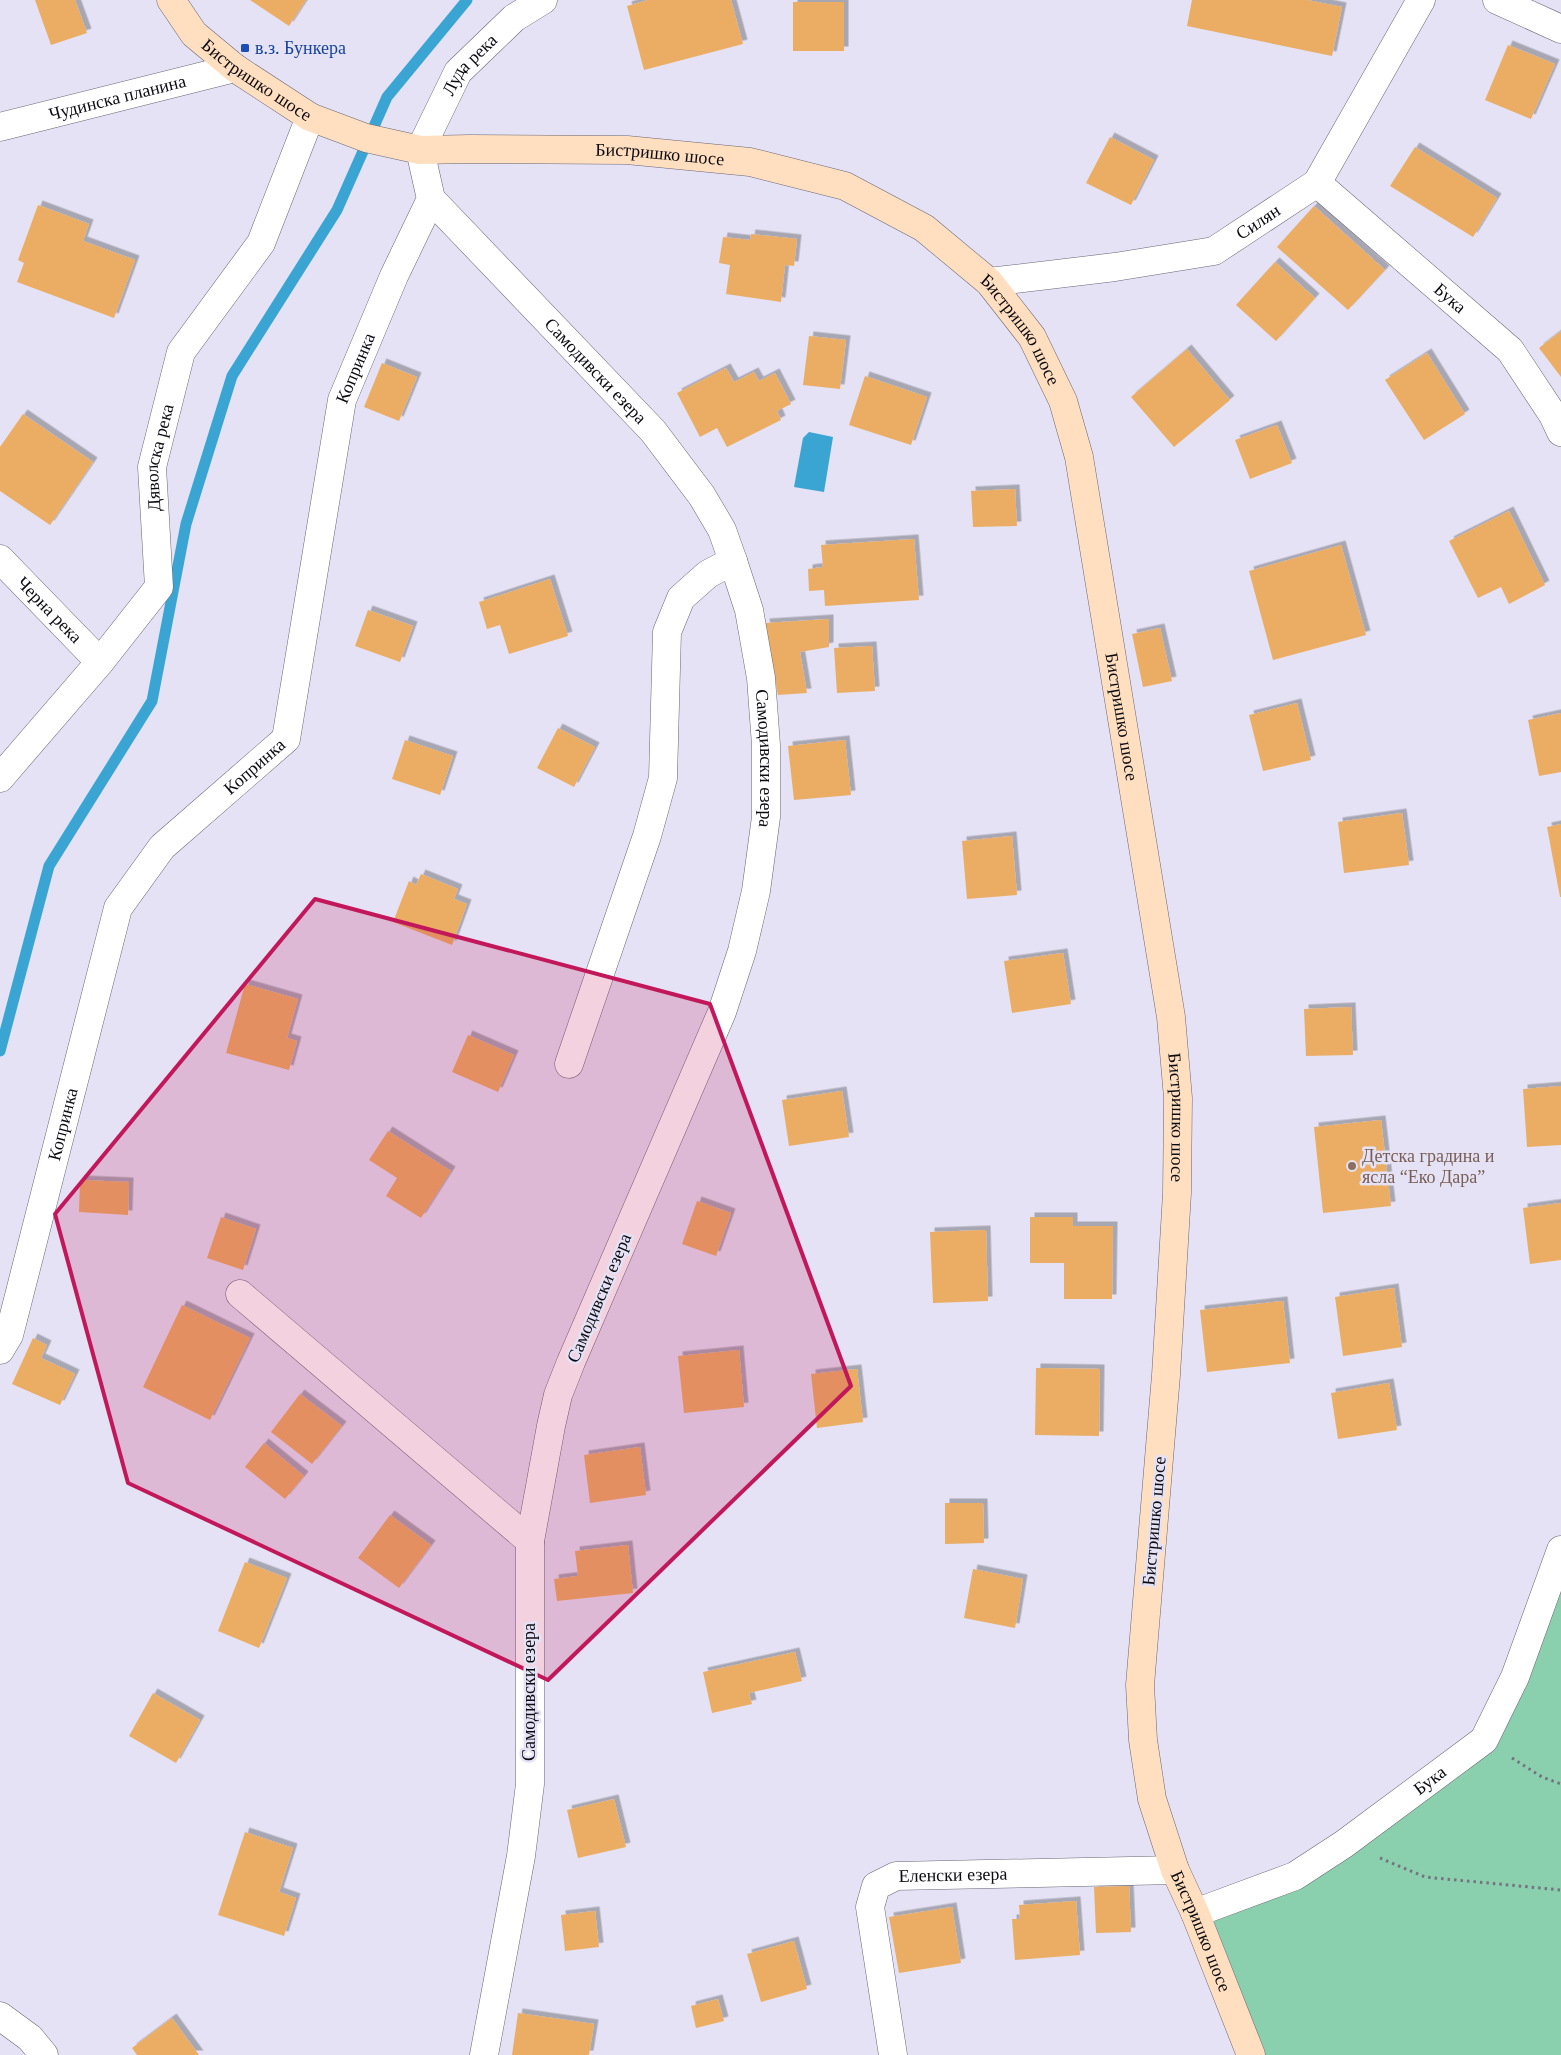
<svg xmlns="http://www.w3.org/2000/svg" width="1561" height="2055" font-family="Georgia,serif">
  <defs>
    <filter id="shadow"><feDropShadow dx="4.5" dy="-4.5" stdDeviation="0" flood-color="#0004"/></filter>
  </defs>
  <rect width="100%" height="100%" fill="#e4e2f4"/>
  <!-- green -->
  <path fill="#8bd0ae" d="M1561 1549V2055H1251L1195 1913 1295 1876 1484 1740Z"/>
  <!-- water -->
  <path fill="#3aa5d2" d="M809 432 833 437 824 492 794 487 803 438Z"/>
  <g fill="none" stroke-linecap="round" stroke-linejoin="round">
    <!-- stream -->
    <path stroke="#3aa5d2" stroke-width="11" d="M0 1051 49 866 152 701 186 524 232 376 337 210 387 97 467 0"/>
  </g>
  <!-- building -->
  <g fill="#ebad64" filter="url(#shadow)">
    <path d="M35 0H75L87 33 51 45Z"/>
    <path d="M250 0H306L289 26Z"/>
    <path d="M648 0H731L743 44 644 70 627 6Z"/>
    <path d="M1192 0H1307L1342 7 1332 56 1187 26Z"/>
    <rect x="793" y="2" width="51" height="49"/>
    <path d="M1508 45 1555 64 1531 119 1485 100Z"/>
    <path d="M1110 137 1154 160 1131 205 1086 183Z"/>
    <path d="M1415 147 1497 198 1473 237 1390 186Z"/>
    <path d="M38 205 89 224 83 241 135 260 114 318 17 282 24 263 18 260Z"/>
    <path d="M1314 206 1385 270 1348 310 1277 247Z"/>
    <path d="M751 234 797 239 794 266 785 265 781 302 726 294 730 265 719 263 723 237 750 240Z"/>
    <path d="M1275 262 1315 298 1276 341 1236 305Z"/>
    <path d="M1561 331V377L1539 348Z"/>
    <path d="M809 336 846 340 840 389 803 385Z"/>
    <path d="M1187 349 1230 400 1174 447 1131 397Z"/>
    <path d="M1427 353 1465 414 1424 440 1385 380Z"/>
    <path d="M382 363 417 377 399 421 364 407Z"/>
    <path d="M726 368 734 382 754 372 759 381 775 373 791 404 777 411 781 420 727 447 717 428 700 437 677 393Z"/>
    <path d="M865 376 927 397 911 445 849 425Z"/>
    <path d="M23 414 93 462 50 525 0 491V447Z"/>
    <path d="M1277 425 1292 463 1250 479 1235 440Z"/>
    <path d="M1015 489 1017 526 973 527 971 491Z"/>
    <path d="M1509 511 1545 585 1509 604 1501 587 1478 598 1449 541Z"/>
    <path d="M914 539 919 600 825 606 824 590 809 591 808 569 823 567 821 545Z"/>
    <path d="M1341 545 1366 635 1273 660 1249 571Z"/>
    <path d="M550 579 568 636 509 654 500 625 487 629 479 602Z"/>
    <path d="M368 610 413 626 400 662 355 646Z"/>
    <path d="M829 619V647L800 652 807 693 778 695 765 623Z"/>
    <path d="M1160 628 1172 681 1143 687 1132 634Z"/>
    <path d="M872 646 875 691 837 693 834 648Z"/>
    <path d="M1297 703 1311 760 1263 771 1249 715Z"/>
    <path d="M1561 713V772L1539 776 1528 720Z"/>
    <path d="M558 728 595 747 574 787 537 768Z"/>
    <path d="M405 740 453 756 440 795 392 779Z"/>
    <path d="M845 740 851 795 794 800 788 746Z"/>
    <path d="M1402 813 1409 865 1344 873 1338 822Z"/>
    <path d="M1561 824V897H1560L1547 827Z"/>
    <path d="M1012 836 1017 895 967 899 962 841Z"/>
    <path d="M421 874 458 889 454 899 467 904 452 945 393 922 409 881 416 885Z"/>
    <path d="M1063 953 1071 1004 1012 1013 1004 961Z"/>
    <path d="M245 984 298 999 287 1038 297 1041 289 1070 226 1053Z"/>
    <path d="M1351 1007 1353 1055 1306 1056 1304 1009Z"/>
    <path d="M468 1035 514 1055 498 1092 452 1072Z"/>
    <path d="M1561 1086V1145L1527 1147 1523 1089Z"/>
    <path d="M842 1091 849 1137 789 1146 782 1100Z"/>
    <path d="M1381 1120 1391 1206 1323 1213 1314 1127Z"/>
    <path d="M388 1131 451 1171 421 1218 386 1196 397 1178 369 1160Z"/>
    <path d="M80 1180 129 1182 128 1215 79 1212Z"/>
    <path d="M697 1201 731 1213 716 1256 682 1244Z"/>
    <path d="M1561 1203V1260L1530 1264 1523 1208Z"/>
    <path d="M221 1217 256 1229 243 1270 207 1258Z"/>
    <path d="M1030 1217H1073V1226H1113L1112 1299H1064V1263H1030Z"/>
    <path d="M986 1230 988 1301 933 1303 930 1232Z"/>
    <path d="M1394 1288 1402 1347 1343 1356 1335 1297Z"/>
    <path d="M1283 1301 1290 1363 1207 1372 1200 1310Z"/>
    <path d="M182 1305 250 1338 210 1420 143 1387Z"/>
    <path d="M33 1338 47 1345 41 1358 75 1374 60 1405 12 1384Z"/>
    <path d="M739 1350 744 1407 684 1413 678 1356Z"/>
    <path d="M1036 1368 1100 1369 1099 1436 1035 1435Z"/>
    <path d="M857 1369 863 1422 817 1428 811 1374Z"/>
    <path d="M1389 1383 1397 1430 1338 1439 1331 1393Z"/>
    <path d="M300 1394 342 1426 312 1464 271 1432Z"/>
    <path d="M264 1443 304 1476 285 1499 245 1467Z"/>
    <path d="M640 1447 646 1495 590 1503 584 1455Z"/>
    <path d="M945 1503H983L984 1543 945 1544Z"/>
    <path d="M390 1515 431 1545 399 1588 358 1558Z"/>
    <path d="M628 1545 633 1593 557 1601 554 1579 578 1576 575 1551Z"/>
    <path d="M245 1562 287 1578 259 1648 218 1631Z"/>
    <path d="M973 1569 1023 1579 1015 1628 964 1618Z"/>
    <path d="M795 1652 802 1681 749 1693 752 1704 712 1713 703 1672Z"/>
    <path d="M153 1693 200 1720 176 1763 129 1736Z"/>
    <path d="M614 1799 626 1847 578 1858 567 1810Z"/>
    <path d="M245 1832 293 1848 279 1892 296 1898 284 1936 218 1915Z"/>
    <path d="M1129 1886 1131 1932 1096 1933 1094 1887Z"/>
    <path d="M1076 1901 1080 1955 1015 1960 1012 1919H1020L1019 1905Z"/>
    <path d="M952 1907 961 1963 899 1973 889 1917Z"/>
    <path d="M595 1911 599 1947 565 1951 561 1915Z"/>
    <path d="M794 1941 807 1989 761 2002 747 1954Z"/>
    <path d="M718 1999 724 2021 696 2028 691 2006Z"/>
    <path d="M518 2013 594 2024 589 2055H512Z"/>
    <path d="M172 2018 199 2055H137L132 2048Z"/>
  </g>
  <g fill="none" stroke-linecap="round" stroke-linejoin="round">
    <!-- street casing -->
    <g stroke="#686676" stroke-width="29">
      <g id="street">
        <path d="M1497 0 1561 29"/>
        <path id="s1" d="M0 127 235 68"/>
        <path id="s2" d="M1317 183 1510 350 1553 415 1561 432"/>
        <path id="s3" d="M431 199 653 431 702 496 722 530 733 561 749 610 761 678 766 745V817L756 891 742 951 722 1012 571 1362 558 1395 551 1426 530 1541V1784L521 1856 484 2055"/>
        <path id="s4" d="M989 282 1115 267 1214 251 1317 183 1421 0"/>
        <path id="s5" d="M0 559 100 662"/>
        <path id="s6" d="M0 778 100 662 159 587 152 467 181 352 261 243 310 117"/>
        <path d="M569 1064 647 836 663 778 667 632 681 598 708 574 733 561"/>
        <path d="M240 1294 530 1541"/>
        <path id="s7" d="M0 1350 9 1335 118 908 162 847 286 739 342 400 394 276 431 199 420 150 458 72 514 18 543 0"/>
        <path id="s8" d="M1195 1913 1295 1876 1344 1844 1484 1740 1515 1677 1561 1550"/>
        <path d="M0 2016 30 2038 44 2055"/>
        <path id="s9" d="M893 2055 870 1907 876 1886 896 1876 1175 1870"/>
      </g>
    </g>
    <!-- secondary casing -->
    <g stroke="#686676" stroke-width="29">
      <g id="secondary">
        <path id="s10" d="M171 0 194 34 235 68 310 117 366 138 420 150 470 149 627 150 750 162 845 186 924 228 989 282 1032 337 1063 401 1079 457 1171 1017 1178 1098 1177 1193 1166 1375 1140 1685 1143 1740 1152 1799 1175 1870 1195 1913 1251 2055"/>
      </g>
    </g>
    <!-- path -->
    <g stroke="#74737e" stroke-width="3" stroke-dasharray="2.5 4" stroke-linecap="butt">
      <path d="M1512 1758 1542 1777 1561 1784"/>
      <path d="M1380 1858 1425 1877 1561 1890"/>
    </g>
    <!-- street -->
    <use href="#street" stroke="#fff" stroke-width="28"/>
    <!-- secondary -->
    <use href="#secondary" stroke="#ffdfbf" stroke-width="28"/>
  </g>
  <!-- marked area -->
  <path fill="#c2185b" fill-opacity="0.2" stroke="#c2185b" stroke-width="4" stroke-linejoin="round" d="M315 899 710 1004 851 1386 548 1680 128 1483 55 1214Z"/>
  <!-- markers -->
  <rect fill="#1a4fb4" stroke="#e4e2f4" stroke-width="2" x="240" y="43" width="10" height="10" rx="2.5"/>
  <circle fill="#8d6e63" stroke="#e4e2f4" stroke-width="2" cx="1352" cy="1166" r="5"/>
  <g text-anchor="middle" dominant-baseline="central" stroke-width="5" stroke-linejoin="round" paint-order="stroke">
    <!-- transit labels -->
    <g font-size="18" fill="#164399" stroke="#e4e2f4" text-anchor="start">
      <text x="255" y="48">в.з. Бункера</text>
    </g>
    <!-- street labels -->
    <g font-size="18" fill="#0c0b11" stroke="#e4e2f4">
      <text stroke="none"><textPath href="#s7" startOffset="1411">Луда река</textPath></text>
      <text stroke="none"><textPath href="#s10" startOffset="119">Бистришко шосе</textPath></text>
      <text stroke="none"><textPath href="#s1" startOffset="121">Чудинска планина</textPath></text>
      <text stroke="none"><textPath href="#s10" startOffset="539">Бистришко шосе</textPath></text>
      <text stroke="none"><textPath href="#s4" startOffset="280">Силян</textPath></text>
      <text stroke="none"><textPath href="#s2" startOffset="176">Бука</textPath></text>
      <text stroke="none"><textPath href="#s10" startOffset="959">Бистришко шосе</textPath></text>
      <text stroke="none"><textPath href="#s7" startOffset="1076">Копринка</textPath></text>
      <text stroke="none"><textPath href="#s3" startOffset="238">Самодивски езера</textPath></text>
      <text stroke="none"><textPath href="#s6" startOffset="379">Дяволска река</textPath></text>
      <text stroke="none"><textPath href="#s5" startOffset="71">Черна река</textPath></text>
      <text stroke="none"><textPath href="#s10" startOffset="1364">Бистришко шосе</textPath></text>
      <text stroke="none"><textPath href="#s3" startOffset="676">Самодивски езера</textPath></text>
      <text stroke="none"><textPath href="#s7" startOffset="656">Копринка</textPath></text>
      <text stroke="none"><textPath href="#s10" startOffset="1769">Бистришко шосе</textPath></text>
      <text stroke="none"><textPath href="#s7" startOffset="235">Копринка</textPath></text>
      <text transform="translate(599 1298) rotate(-67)">Самодивски езера</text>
      <text transform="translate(1154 1521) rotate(-85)">Бистришко шосе</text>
      <text transform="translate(529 1692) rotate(-90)">Самодивски езера</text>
      <text stroke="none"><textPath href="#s8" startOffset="272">Бука</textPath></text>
      <text stroke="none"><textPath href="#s9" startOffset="251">Еленски езера</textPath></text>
      <text stroke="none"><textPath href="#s10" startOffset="2594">Бистришко шосе</textPath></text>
    </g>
    <!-- education labels -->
    <g font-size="18" fill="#785e54" stroke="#e4e2f4" text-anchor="start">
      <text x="1362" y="1156">Детска градина и<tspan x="1362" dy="21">ясла “Еко Дара”</tspan></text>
    </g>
  </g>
</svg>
